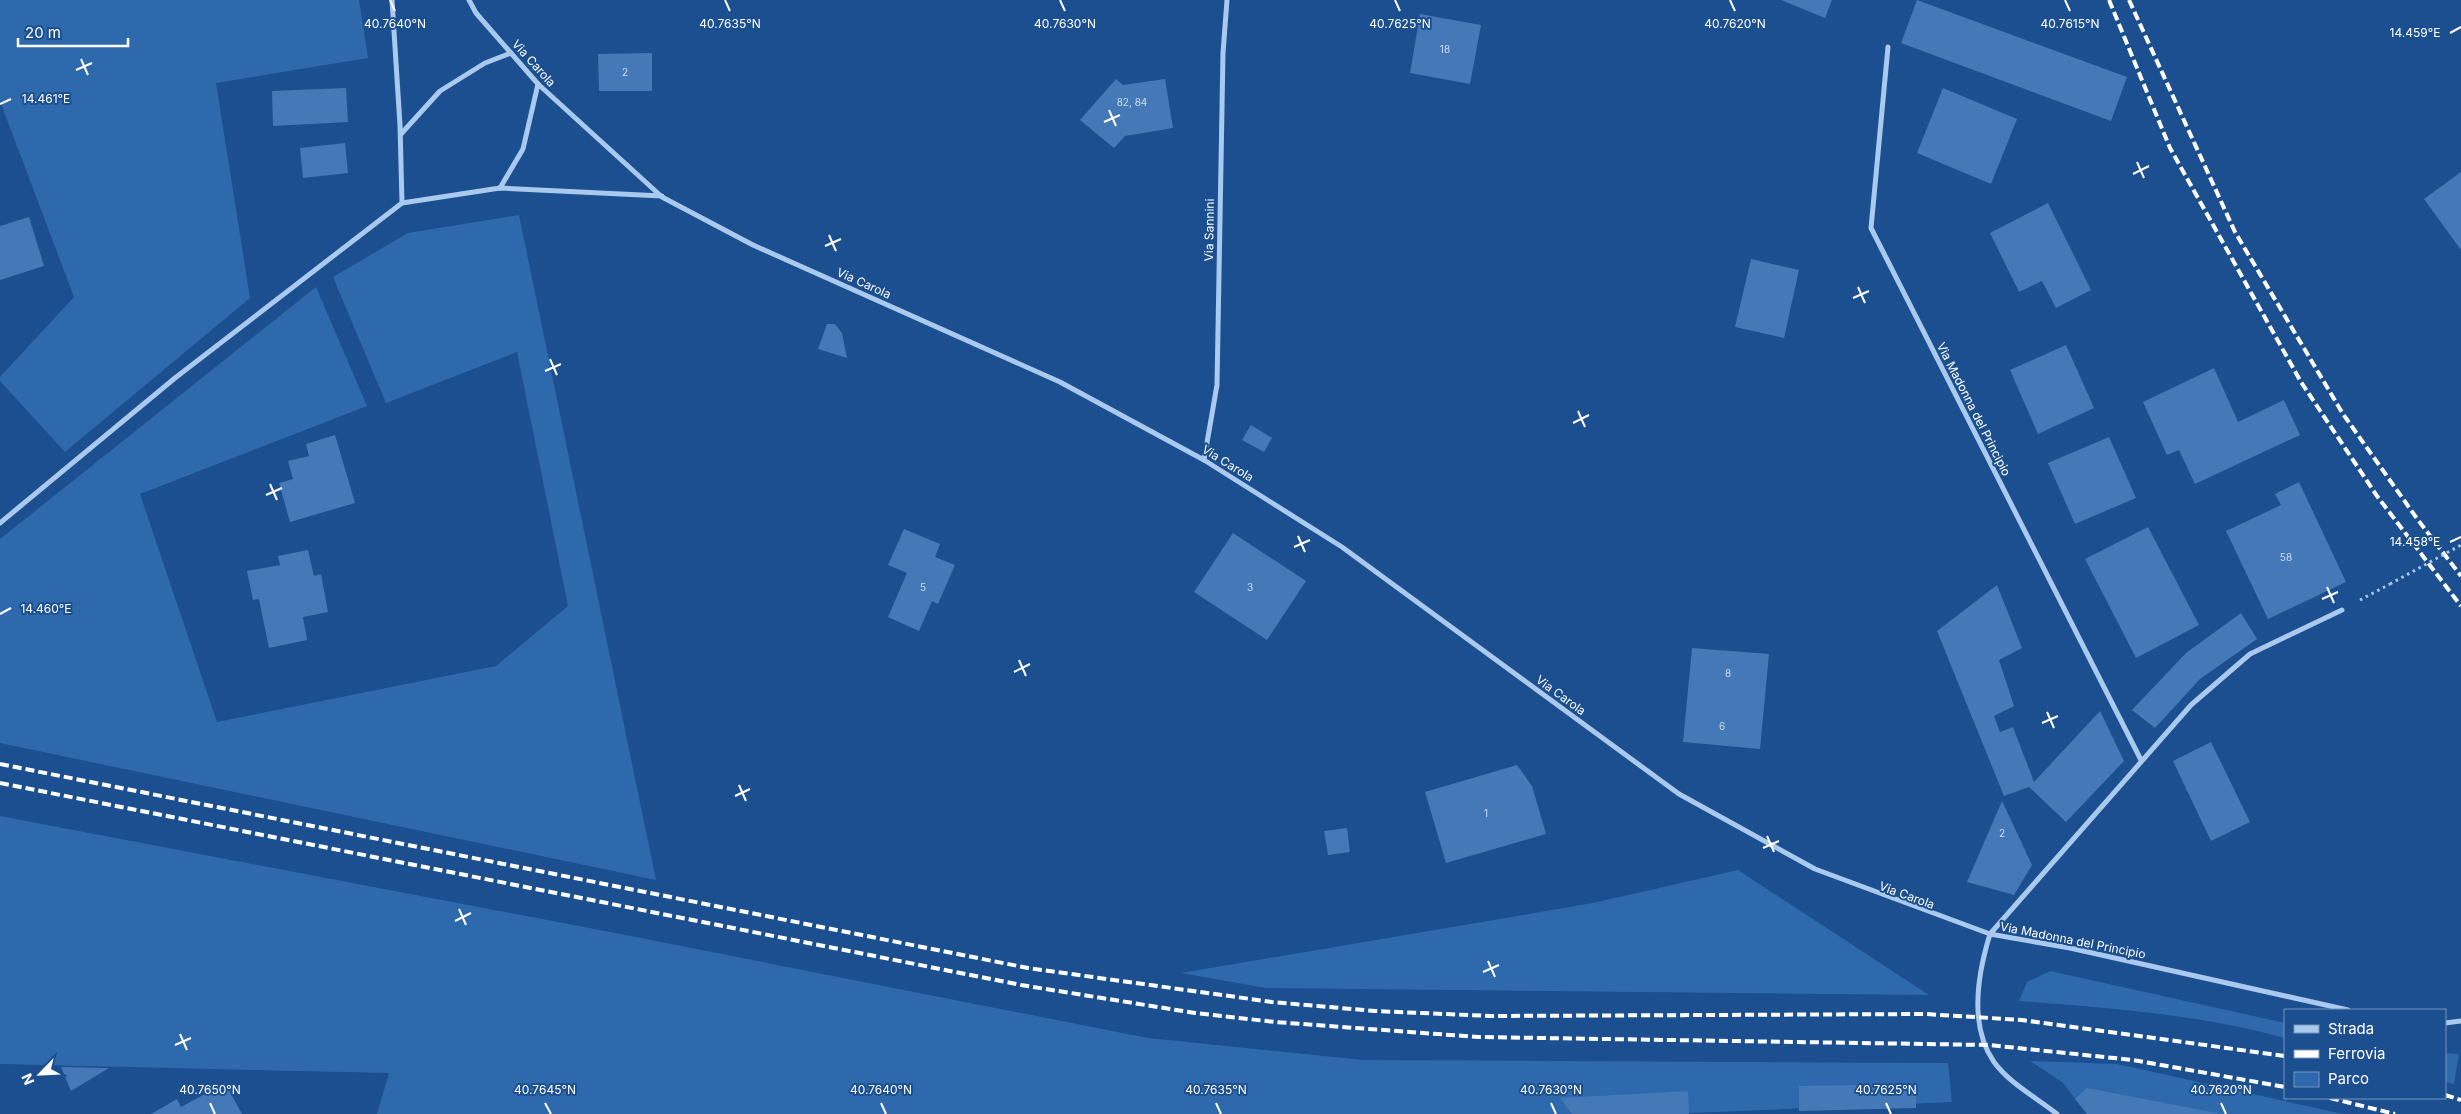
<svg xmlns="http://www.w3.org/2000/svg" width="2461" height="1114" font-family="Inter,sans-serif">
  <rect width="100%" height="100%" fill="#1b4f8f"/>
  <!-- green -->
  <g fill="#2e69ad">
    <path d="M0 0H359L368 58 216 83 250 298 65 452 0 381V377L74 297 0 101Z"/>
    <path d="M519 215 656 880 0 743V539L316 287 367 406 140 494 217 722 496 666 568 606 517 352 386 403 333 277 408 233Z"/>
    <path d="M0 816 605 931 1148 1038 1363 1060 1948 1063 1952 1102 1668 1114H377L389 1073 0 1064Z"/>
    <path d="M1738 870 1929 995 1266 988 1181 973 1593 903Z"/>
    <path d="M2050 971 2285 1023V1038C2198 1014 2108 1008 2019 1001L2027 982Z"/>
    <path d="M2445 1053 2459 1054 2454 1084 2445 1082Z"/>
    <path d="M2030 1061 2117 1064 2343 1114H2087L2063 1083Z"/>
  </g>
  <!-- building -->
  <g fill="#4478b7">
    <path d="M1781 0H1832L1825 18Z"/>
    <path d="M1917 0 2127 77 2111 121 1901 43Z"/>
    <path d="M1420 14 1481 25 1470 84 1410 73Z"/>
    <path d="M652 53V91H599L598 54Z"/>
    <path d="M1116 79 1123 85 1165 79 1173 128 1125 136 1114 148 1080 120Z"/>
    <path d="M346 88 348 122 273 126 272 91Z"/>
    <path d="M1943 88 2017 119 1991 184 1917 153Z"/>
    <path d="M345 143 348 173 303 178 300 148Z"/>
    <path d="M2461 172V250L2424 199Z"/>
    <path d="M2048 203 2091 290 2056 308 2042 281 2019 292 1990 233Z"/>
    <path d="M29 217 44 266 0 280V226Z"/>
    <path d="M1751 259 1799 270 1784 338 1735 327Z"/>
    <path d="M827 324H835L842 333 847 358 818 349Z"/>
    <path d="M2066 345 2094 408 2038 434 2010 370Z"/>
    <path d="M2214 368 2238 422 2284 400 2300 435 2195 484 2179 450 2167 455 2143 402Z"/>
    <path d="M1251 425 1272 438 1264 452 1242 440Z"/>
    <path d="M335 435 355 503 290 522 279 483 293 479 288 461 309 456 306 444Z"/>
    <path d="M2109 437 2136 498 2075 524 2048 463Z"/>
    <path d="M2299 482 2346 582 2268 619 2226 531 2281 505 2275 494Z"/>
    <path d="M2148 527 2199 625 2136 658 2085 559Z"/>
    <path d="M904 529 940 544 935 557 955 565 938 604 932 601 919 631 888 617 907 573 888 565Z"/>
    <path d="M1233 533 1306 581 1267 640 1194 592Z"/>
    <path d="M308 550 314 576 321 574 328 612 303 617 307 640 269 648 259 599 253 600 247 571 280 565 278 556Z"/>
    <path d="M1997 585 2022 648 1999 660 2014 706 1994 716 2000 732 2013 727 2034 782 2100 711 2124 761 2066 822 2029 787 2004 796 1937 631Z"/>
    <path d="M2241 613 2257 639 2200 679 2155 728 2132 710 2186 653Z"/>
    <path d="M1692 648 1769 654 1760 749 1683 742Z"/>
    <path d="M2211 742 2250 822 2211 841 2173 761Z"/>
    <path d="M1517 765 1532 786 1546 834 1446 863 1425 792Z"/>
    <path d="M2002 801 2032 865 2014 895 1967 882Z"/>
    <path d="M1347 828 1350 852 1328 855 1324 831Z"/>
    <path d="M61 1067 109 1068 71 1091Z"/>
    <path d="M225 1083 242 1114H151L177 1099 181 1107Z"/>
    <path d="M1916 1084V1108L1799 1111V1086Z"/>
    <path d="M2087 1088 2217 1113V1114H2087L2075 1099Z"/>
    <path d="M1688 1091 1689 1114H1572L1560 1098Z"/>
  </g>
  <g fill="none" stroke-linecap="round" stroke-linejoin="round">
    <!-- path -->
    <path stroke="#a9c9ee" stroke-width="3" stroke-dasharray="2.5 4" stroke-linecap="butt" d="M2360 600 2390 584"/>
    <!-- street -->
    <g stroke="#a9c9ee" stroke-width="5">
      <path d="M392 0 400 125 402 203"/>
      <path d="M469 0 476 13 538 84 662 197 753 245 1060 382 1204 460 1342 547 1679 794 1815 869 1990 934 2070 948 2348 1010"/>
      <path d="M1888 47 1871 228 2141 760"/>
      <path d="M401 134 440 91 485 63 511 53"/>
      <path d="M500 188 523 149 538 84"/>
      <path d="M1204 460 1217 385 1223 53 1227 0"/>
      <path d="M0 523 175 378 402 203 500 188 662 196"/>
      <path d="M2445 1023 2461 1021"/>
      <path d="M2057 1114C2037 1098 2009 1083 1994 1062 1968 1025 1978 973 1990 934L2191 705 2250 654 2342 610"/>
    </g>
    <!-- rail -->
    <g stroke="#fff" stroke-width="4" stroke-dasharray="9 4" stroke-linecap="butt">
      <path d="M2109 0 2170 148 2301 382 2377 496 2461 606"/>
      <path d="M2129 0 2235 232 2343 414 2418 520 2461 576"/>
      <path d="M0 764 1028 968 1272 1002 1375 1011 1491 1016 1926 1014 2022 1020 2285 1056"/>
      <path d="M0 783 1021 985 1195 1013 1275 1022 1478 1037 1989 1045 2133 1060 2285 1087"/>
      <path d="M2445 1095 2461 1100"/>
      <path d="M2330 1098 2395 1114"/>
    </g>
    <!-- path-bridge -->
    <path stroke="#a9c9ee" stroke-width="3" stroke-dasharray="2.5 4" stroke-linecap="butt" d="M2390 584 2461 545"/>
  </g>
  <!-- ticks -->
  <path fill="none" stroke="#fff" stroke-width="2" d="M390 0 395 11M725 0 730 11M1060 0 1065 11M1395 0 1400 11M1730 0 1735 11M2065 0 2070 11M2450 33 2461 27M81 59 88 75M76 70 92 63M0 104 11 99M1109 110 1116 126M1104 122 1120 115M2137 162 2144 178M2133 174 2149 166M829 235 836 251M825 246 841 239M1858 287 1865 303M1853 298 1869 291M550 359 557 375M545 371 561 364M1578 411 1585 427M1573 423 1589 415M270 484 277 500M266 495 282 488M1298 536 1305 552M2450 542 2461 537M1294 547 1310 540M2327 587 2334 603M2322 599 2338 592M0 614 11 608M1019 660 1026 676M1014 672 1030 664M2047 712 2054 728M2042 723 2058 716M739 785 746 801M735 796 750 789M1767 836 1774 852M1763 848 1779 841M459 909 466 925M455 921 471 913M1488 961 1495 977M1483 972 1499 965M180 1034 187 1050M175 1045 191 1038M210 1103 215 1114M545 1103 551 1114M881 1103 886 1114M1216 1103 1221 1114M1551 1103 1556 1114M1886 1103 1891 1114M2221 1103 2226 1114"/>
  <g text-anchor="middle" dominant-baseline="central" stroke-width="4" stroke-linejoin="round" paint-order="stroke">
    <!-- number labels -->
    <g font-size="10" fill="#d0dded">
      <text x="1445" y="49">18</text>
      <text x="625" y="72">2</text>
      <text x="1132" y="102">82, 84</text>
      <text x="2286" y="557">58</text>
      <text x="923" y="587">5</text>
      <text x="1250" y="587">3</text>
      <text x="1728" y="673">8</text>
      <text x="1722" y="726">6</text>
      <text x="1486" y="813">1</text>
      <text x="2002" y="833">2</text>
    </g>
    <!-- street labels -->
    <g font-size="12" fill="#fff" stroke="#1b4f8f">
      <text transform="translate(534 63) rotate(48)">Via Carola</text>
      <text transform="translate(1209 230) rotate(-89)">Via Sannini</text>
      <text transform="translate(864 283) rotate(24)">Via Carola</text>
      <text transform="translate(1974 409) rotate(63)">Via Madonna del Principio</text>
      <text transform="translate(1228 463) rotate(32)">Via Carola</text>
      <text transform="translate(1561 695) rotate(36)">Via Carola</text>
      <text transform="translate(1907 895) rotate(20)">Via Carola</text>
      <text transform="translate(2073 940) rotate(11)">Via Madonna del Principio</text>
    </g>
  </g>
  <g font-size="12" text-anchor="middle" fill="#fff" stroke="#1b4f8f" stroke-width="4" stroke-linejoin="round" paint-order="stroke">
    <text x="395" y="28">40.7640°N</text>
    <text x="2070" y="28">40.7615°N</text>
    <text x="730" y="28">40.7635°N</text>
    <text x="1065" y="28">40.7630°N</text>
    <text x="1400" y="28">40.7625°N</text>
    <text x="1735" y="28">40.7620°N</text>
    <text x="2415" y="37">14.459°E</text>
    <text x="46" y="103">14.461°E</text>
    <text x="2415" y="546">14.458°E</text>
    <text x="46" y="613">14.460°E</text>
    <text x="210" y="1094">40.7650°N</text>
    <text x="545" y="1094">40.7645°N</text>
    <text x="881" y="1094">40.7640°N</text>
    <text x="1216" y="1094">40.7635°N</text>
    <text x="1551" y="1094">40.7630°N</text>
    <text x="1886" y="1094">40.7625°N</text>
    <text x="2221" y="1094">40.7620°N</text>
  </g>
  <!-- legend -->
  <rect x="2284" y="1009" width="162" height="90" fill="#1b4f8f" stroke="#7695bc"/>
  <rect x="2294" y="1025" width="25" height="8" fill="#a9c9ee" stroke="#7695bc"/>
  <text x="2328" y="1034" font-size="15" fill="#ffffff">Strada</text>
  <rect x="2294" y="1050" width="25" height="8" fill="#ffffff" stroke="#7695bc"/>
  <text x="2328" y="1059" font-size="15" fill="#ffffff">Ferrovia</text>
  <rect x="2294" y="1072" width="25" height="15" fill="#2e69ad" stroke="#7695bc"/>
  <text x="2328" y="1084" font-size="15" fill="#ffffff">Parco</text>
  <!-- north arrow -->
  <g transform="translate(40 1074) rotate(246)" stroke="#1b4f8f" stroke-width="4" paint-order="stroke">
  <path d="M0-4L9 19L0 12L-9 19Z" fill="#ffffff"/>
  <text y="-8" font-size="14" font-weight="bold" text-anchor="middle" fill="#ffffff">N</text>
  </g>
  <!-- scale -->
  <path d="M18 38v8h110v-8" fill="none" stroke="#ffffff" stroke-width="2.5"/>
  <text x="25" y="38" font-size="15" fill="#ffffff" stroke="#1b4f8f" stroke-width="4" paint-order="stroke">20 m</text>
</svg>
